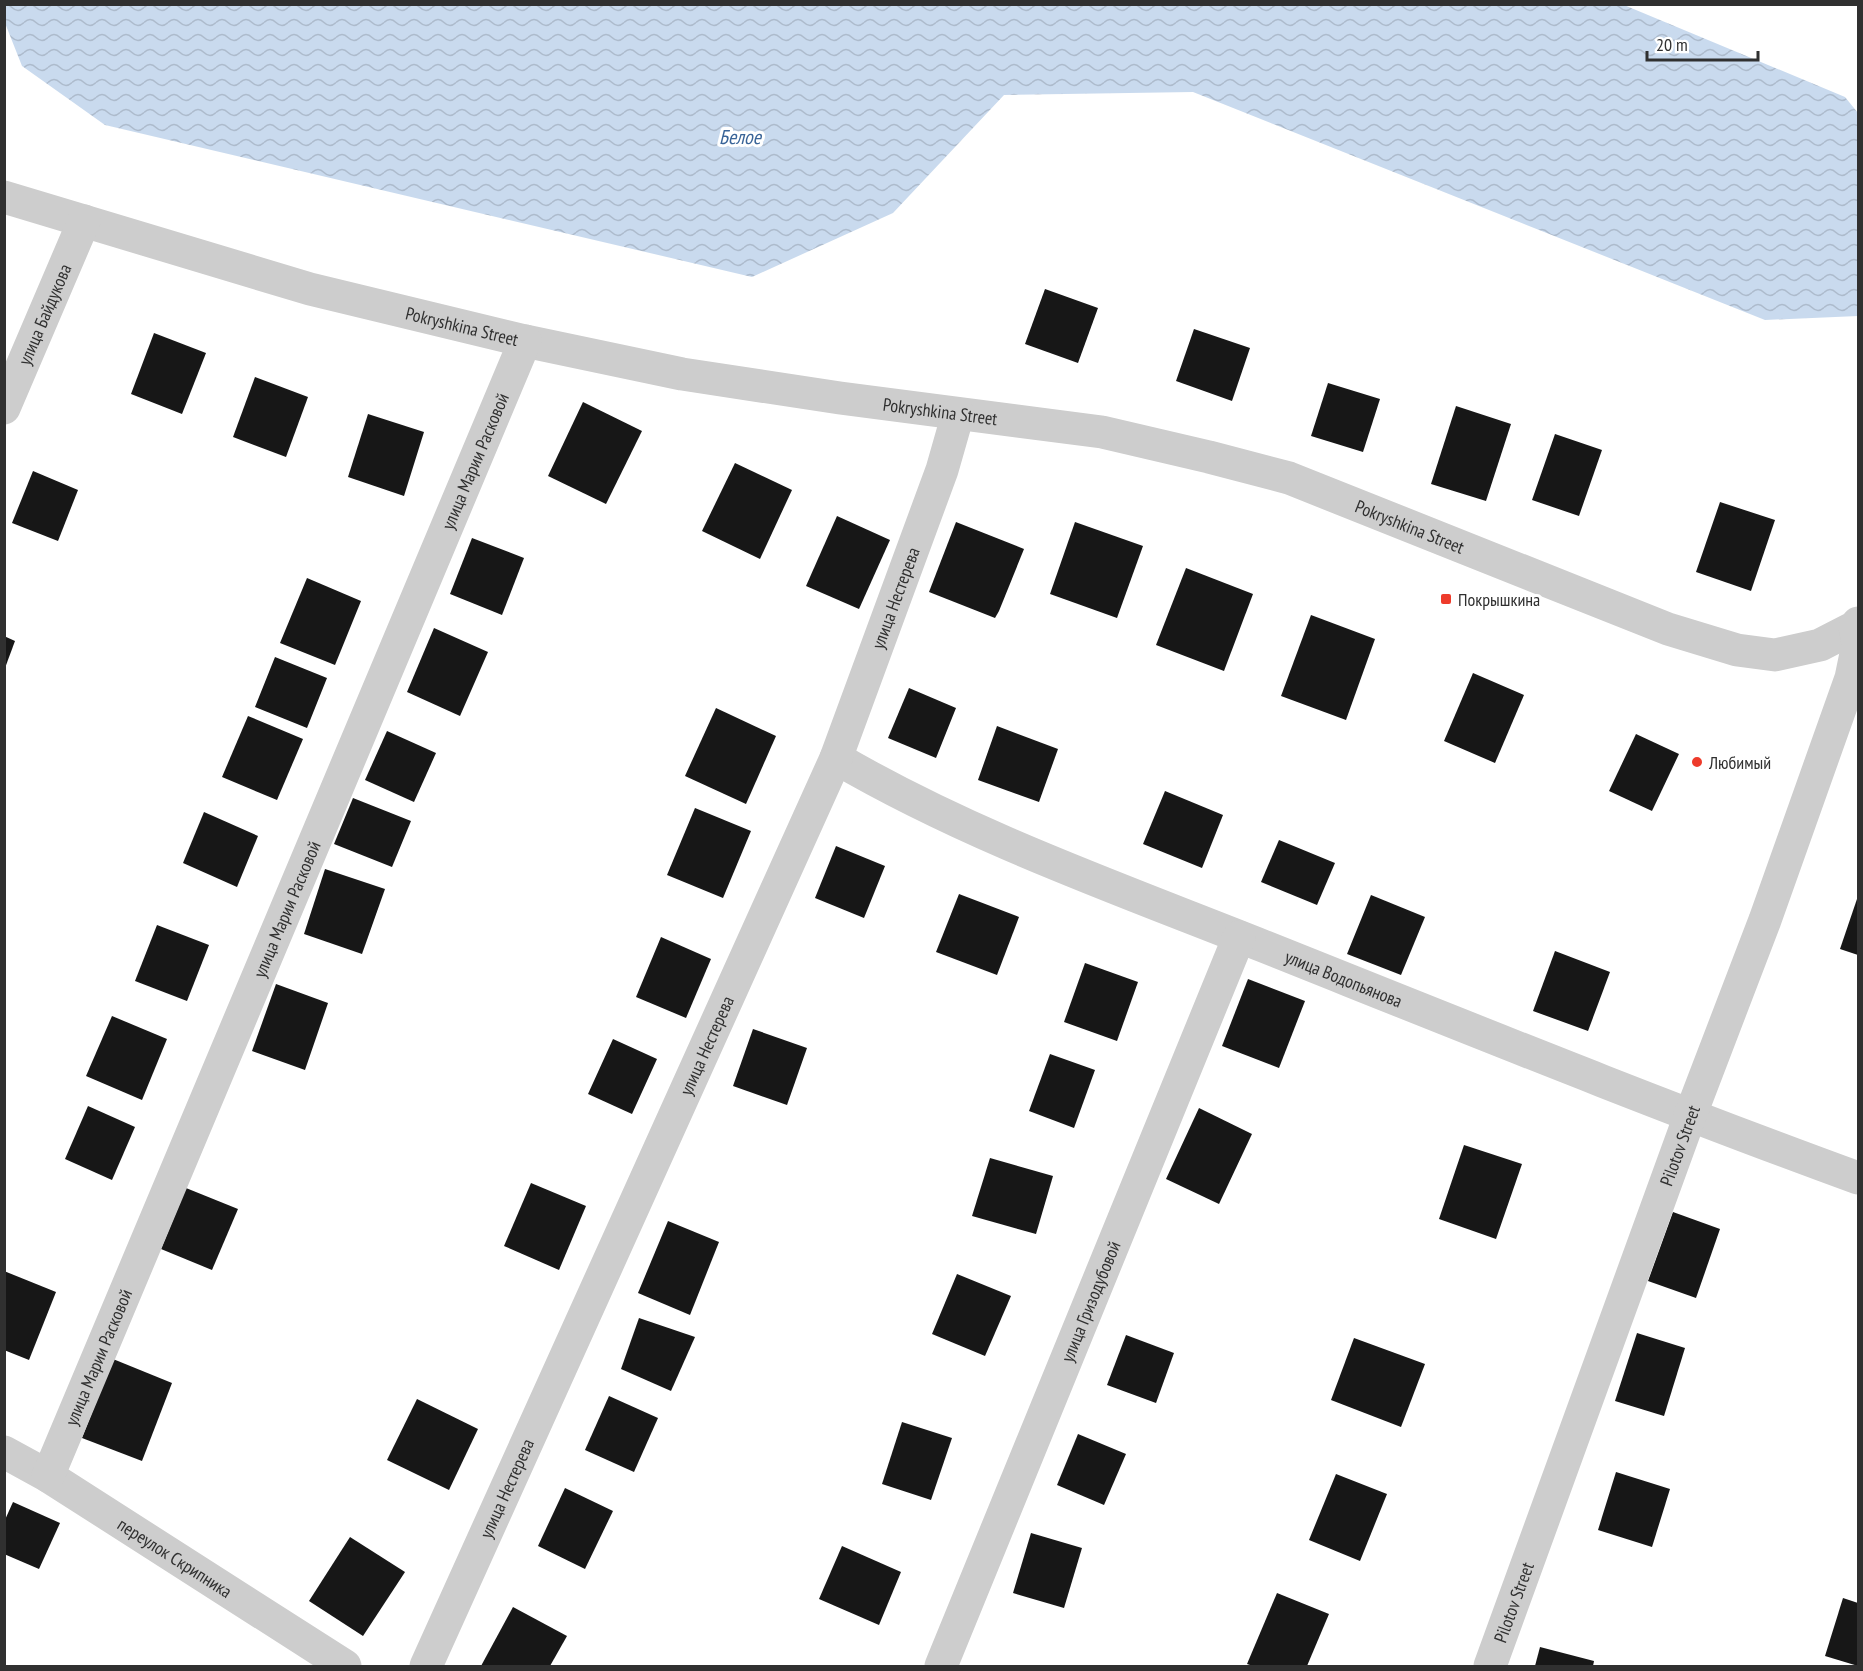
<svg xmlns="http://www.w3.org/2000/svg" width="1863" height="1671" font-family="'PT Sans Narrow',sans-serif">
  <defs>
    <pattern id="water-waves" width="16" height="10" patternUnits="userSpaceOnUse" patternTransform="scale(1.5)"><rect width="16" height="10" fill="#c9daee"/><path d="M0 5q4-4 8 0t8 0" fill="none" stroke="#adbbcc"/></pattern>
  </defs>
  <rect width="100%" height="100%" fill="#fff"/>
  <!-- water -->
  <path fill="url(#water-waves)" d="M5 4 1624 5 1845 97 1858 113V316L1765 320 1193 92 1004 95 893 213 752 277 105 125 22 66 5 23Z"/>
  <!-- building -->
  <g fill="#171717">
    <path d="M1045 289 1098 308 1078 363 1025 344Z"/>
    <path d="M1194 329 1250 348 1232 401 1176 381Z"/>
    <path d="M154 333 206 353 182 414 131 394Z"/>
    <path d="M255 377 308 397 286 457 233 437Z"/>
    <path d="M1328 383 1380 399 1363 452 1311 436Z"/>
    <path d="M583 402 642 431 606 504 548 476Z"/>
    <path d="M1456 406 1511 424 1486 501 1431 484Z"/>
    <path d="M368 414 424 432 404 496 348 477Z"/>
    <path d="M1555 434 1602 450 1579 516 1532 500Z"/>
    <path d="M735 463 792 490 760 559 702 531Z"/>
    <path d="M33 471 78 490 58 541 12 523Z"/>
    <path d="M1720 502 1775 520 1751 591 1696 572Z"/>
    <path d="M837 516 890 540 859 609 806 586Z"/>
    <path d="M956 522 1024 549 999 611 995 618 929 592Z"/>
    <path d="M1075 522 1143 546 1117 618 1050 594Z"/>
    <path d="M472 538 524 558 502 615 450 594Z"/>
    <path d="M1186 568 1253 594 1224 671 1156 645Z"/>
    <path d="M307 578 361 601 335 665 280 643Z"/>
    <path d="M1311 615 1375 639 1346 720 1281 696Z"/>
    <path d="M434 628 488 652 460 716 407 692Z"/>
    <path d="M4 636 15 641 5 668H4Z"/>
    <path d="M275 657 327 678 307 728 255 707Z"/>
    <path d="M1473 673 1524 695 1495 763 1444 741Z"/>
    <path d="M909 688 956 708 936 758 888 738Z"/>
    <path d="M716 708 776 736 746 804 685 776Z"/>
    <path d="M248 716 303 739 277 800 222 777Z"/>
    <path d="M997 726 1058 749 1039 802 978 780Z"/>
    <path d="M387 731 436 753 414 802 365 780Z"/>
    <path d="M1636 734 1679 754 1652 811 1609 791Z"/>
    <path d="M1165 791 1223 815 1202 868 1143 844Z"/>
    <path d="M353 798 411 821 392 867 334 844Z"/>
    <path d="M695 808 751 831 723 898 667 875Z"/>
    <path d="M204 812 258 836 237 887 183 863Z"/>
    <path d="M1279 840 1335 863 1317 905 1261 882Z"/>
    <path d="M836 846 885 866 864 918 815 898Z"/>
    <path d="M325 869 385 889 362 954 304 934Z"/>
    <path d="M959 894 1019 917 997 975 936 952Z"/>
    <path d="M1371 895 1425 917 1401 975 1347 954Z"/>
    <path d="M1858 896V955L1840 949Z"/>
    <path d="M157 925 209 945 187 1001 135 981Z"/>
    <path d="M661 937 711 959 686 1018 636 997Z"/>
    <path d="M1555 951 1610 972 1588 1031 1533 1011Z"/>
    <path d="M1085 963 1138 982 1117 1041 1064 1022Z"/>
    <path d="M1248 979 1305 1001 1279 1068 1222 1046Z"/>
    <path d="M276 984 328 1003 305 1070 252 1051Z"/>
    <path d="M112 1016 167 1039 142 1100 86 1076Z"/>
    <path d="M753 1029 807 1048 787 1105 733 1086Z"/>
    <path d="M613 1039 657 1059 632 1114 588 1094Z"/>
    <path d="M1050 1054 1095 1070 1074 1128 1029 1111Z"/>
    <path d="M88 1106 135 1127 112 1180 65 1159Z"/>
    <path d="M1199 1108 1252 1134 1219 1204 1166 1179Z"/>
    <path d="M1464 1145 1522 1164 1496 1239 1439 1219Z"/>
    <path d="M990 1158 1053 1176 1036 1234 972 1216Z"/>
    <path d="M531 1183 586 1206 559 1270 504 1246Z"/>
    <path d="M186 1188 238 1209 212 1270 161 1249Z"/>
    <path d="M1673 1212 1720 1229 1696 1298 1648 1281Z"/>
    <path d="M668 1221 719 1242 690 1315 638 1293Z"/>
    <path d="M4 1271 56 1292 29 1360 4 1350Z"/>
    <path d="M957 1274 1011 1296 985 1356 932 1334Z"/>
    <path d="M639 1318 695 1337 671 1391 621 1369Z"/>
    <path d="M1637 1333 1685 1348 1664 1416 1615 1401Z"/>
    <path d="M1126 1335 1174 1353 1156 1403 1107 1385Z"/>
    <path d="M1354 1338 1425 1364 1401 1427 1331 1400Z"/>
    <path d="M113 1359 172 1383 142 1461 82 1438Z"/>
    <path d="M609 1396 658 1418 634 1472 585 1450Z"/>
    <path d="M417 1399 478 1429 449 1490 387 1460Z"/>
    <path d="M902 1422 952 1438 931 1500 882 1484Z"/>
    <path d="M1078 1434 1126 1454 1104 1505 1057 1485Z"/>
    <path d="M1616 1472 1670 1489 1652 1547 1598 1530Z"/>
    <path d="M1336 1474 1387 1494 1360 1561 1309 1540Z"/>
    <path d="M565 1488 613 1511 585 1569 538 1546Z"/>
    <path d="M13 1502 60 1523 39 1569 4 1554V1522Z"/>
    <path d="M1031 1533 1082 1548 1064 1608 1013 1593Z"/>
    <path d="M350 1537 405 1572 363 1636 309 1601Z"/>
    <path d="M842 1546 901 1572 879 1625 819 1599Z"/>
    <path d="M1277 1593 1329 1614 1307 1666H1253L1247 1664Z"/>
    <path d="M1843 1598 1858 1603V1666L1825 1656Z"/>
    <path d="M513 1607 567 1636 550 1666H481Z"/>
    <path d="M1540 1647 1594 1661 1593 1666H1535Z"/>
  </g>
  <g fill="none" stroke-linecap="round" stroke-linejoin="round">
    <!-- minor -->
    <g stroke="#cdcdcd" stroke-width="33">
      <path id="s1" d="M4 197 310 289 525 341 682 374 840 398 1102 432 1209 457 1289 478 1668 629 1737 650 1775 655 1820 645 1855 627 1858 623"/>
      <path id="s2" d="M4 408 84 221"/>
      <path id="s3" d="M836 758C969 836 1120 889 1263 946 1461 1025 1658 1105 1858 1178"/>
      <path id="s4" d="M4 1452 48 1476 345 1666"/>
      <path id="s5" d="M48 1476 525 341"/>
      <path id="s6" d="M426 1666 836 758 942 470 958 414"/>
      <path id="s7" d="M941 1666 1239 937"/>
      <path id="s8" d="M1490 1666 1690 1116 1765 920 1851 678 1858 644 1855 627"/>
    </g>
  </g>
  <!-- markers -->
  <g fill="#ee3b2b" stroke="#fff" stroke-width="2">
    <rect x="1440" y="593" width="12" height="12" rx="3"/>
    <circle cx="1697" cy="762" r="6"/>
  </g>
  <g text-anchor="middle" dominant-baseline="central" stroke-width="6" stroke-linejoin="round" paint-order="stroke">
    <!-- street labels -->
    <g font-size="18" fill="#303030" stroke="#fff">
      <text stroke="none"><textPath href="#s2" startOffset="102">улица Байдукова</textPath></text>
      <text stroke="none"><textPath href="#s1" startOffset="476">Pokryshkina Street</textPath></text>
      <text stroke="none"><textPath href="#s1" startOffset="962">Pokryshkina Street</textPath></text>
      <text stroke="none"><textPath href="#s5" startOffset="1101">улица Марии Расковой</textPath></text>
      <text stroke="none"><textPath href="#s1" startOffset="1448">Pokryshkina Street</textPath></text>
      <text stroke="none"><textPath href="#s6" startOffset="1167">улица Нестерева</textPath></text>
      <text stroke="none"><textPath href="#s5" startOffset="615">улица Марии Расковой</textPath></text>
      <text stroke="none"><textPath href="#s3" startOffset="554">улица Водопьянова</textPath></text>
      <text stroke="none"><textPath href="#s6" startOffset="681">улица Нестерева</textPath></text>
      <text stroke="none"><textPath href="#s8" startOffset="554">Pilotov Street</textPath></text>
      <text stroke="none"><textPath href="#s7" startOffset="394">улица Гризодубовой</textPath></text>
      <text stroke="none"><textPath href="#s5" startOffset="129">улица Марии Расковой</textPath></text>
      <text stroke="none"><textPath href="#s6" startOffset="195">улица Нестерева</textPath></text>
      <text stroke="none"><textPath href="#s4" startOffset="201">переулок Скрипника</textPath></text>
      <text stroke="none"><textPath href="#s8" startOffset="68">Pilotov Street</textPath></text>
    </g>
    <!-- poi labels -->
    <g font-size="18" fill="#303030" stroke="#fff" text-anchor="start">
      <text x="1458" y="599">Покрышкина</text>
      <text x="1709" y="762">Любимый</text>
    </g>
    <!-- water labels -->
    <g font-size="20" font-style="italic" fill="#396498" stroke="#fff">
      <text x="740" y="137">Белое</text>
    </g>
  </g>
  <!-- border -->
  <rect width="1863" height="1671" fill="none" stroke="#303030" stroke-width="12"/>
  <!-- scale -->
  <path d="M1647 51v9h111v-9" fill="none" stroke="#303030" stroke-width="3"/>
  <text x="1656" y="51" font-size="18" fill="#303030" stroke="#ffffff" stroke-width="4.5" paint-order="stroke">20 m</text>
</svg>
